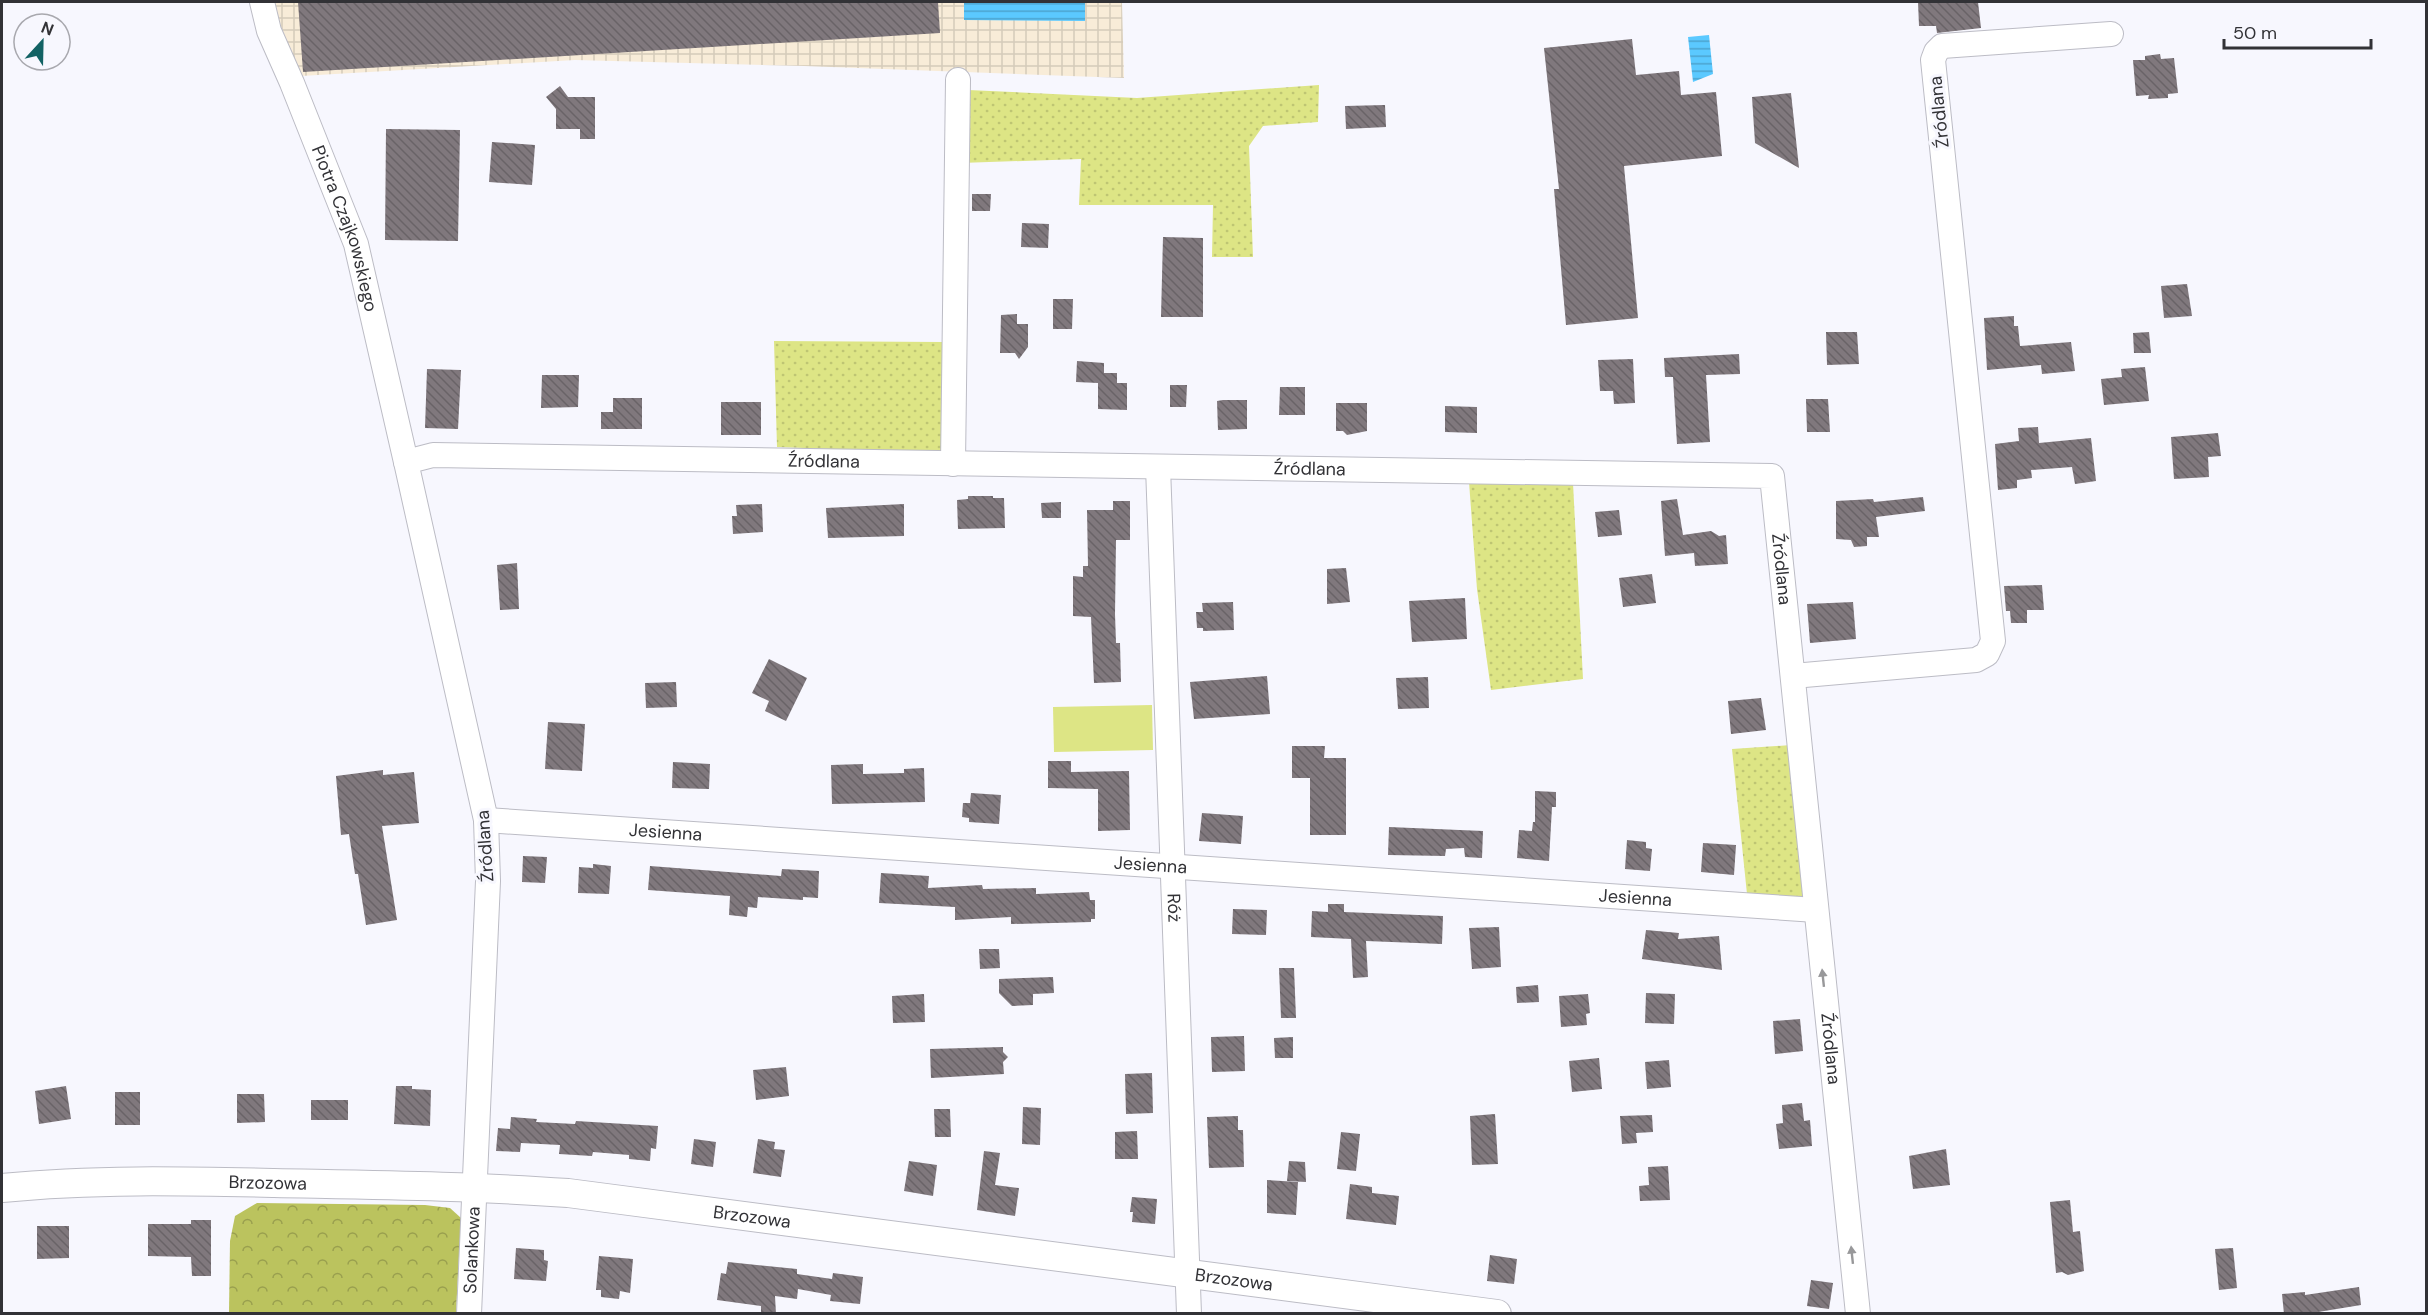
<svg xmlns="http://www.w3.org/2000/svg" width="2428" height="1315" font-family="'DM Sans',sans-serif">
  <defs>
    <pattern id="industrial-grid" width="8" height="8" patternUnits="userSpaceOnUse" patternTransform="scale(1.5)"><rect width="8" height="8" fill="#f8ecd8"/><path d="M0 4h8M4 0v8" fill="none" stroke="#d5cbba"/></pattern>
    <pattern id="grass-dots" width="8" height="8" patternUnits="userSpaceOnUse" patternTransform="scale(1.5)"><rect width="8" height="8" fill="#dde585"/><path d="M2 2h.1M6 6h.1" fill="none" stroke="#bec573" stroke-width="1.8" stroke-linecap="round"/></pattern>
    <pattern id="forest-crowns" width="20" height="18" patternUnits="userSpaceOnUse" patternTransform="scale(1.5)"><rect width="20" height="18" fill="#bbc35e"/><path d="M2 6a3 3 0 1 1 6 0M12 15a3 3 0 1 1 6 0" fill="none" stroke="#999f4e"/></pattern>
    <pattern id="water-rules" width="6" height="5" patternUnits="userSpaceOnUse" patternTransform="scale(1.5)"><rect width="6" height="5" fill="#5bc9ff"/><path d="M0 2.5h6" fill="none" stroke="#4ca4cf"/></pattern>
    <pattern id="building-back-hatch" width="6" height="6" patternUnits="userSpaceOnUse" patternTransform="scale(1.5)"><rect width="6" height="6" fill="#80787d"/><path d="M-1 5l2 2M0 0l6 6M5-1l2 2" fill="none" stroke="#696367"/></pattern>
  </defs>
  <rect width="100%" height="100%" fill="#f7f7fe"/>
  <!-- industrial -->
  <path fill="url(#industrial-grid)" d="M271 2H1122L1124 78 804 66 575 60 301 76Z"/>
  <!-- grass -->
  <g fill="url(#grass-dots)">
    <path d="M1319 85 1318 122 1263 126 1249 146 1253 257H1212L1213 205H1079L1081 159 960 163 968 90 1137 98Z"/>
    <path d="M774 341 943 342 942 453 777 447Z"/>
    <path d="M1469 482 1573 483 1583 679 1491 690 1477 589Z"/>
    <path d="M1791 745 1806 897 1747 894 1732 749Z"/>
  </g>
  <!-- forest -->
  <path fill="url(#forest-crowns)" d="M257 1203 425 1205 450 1208 461 1218 456 1313H229L230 1241 235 1216Z"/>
  <!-- garden -->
  <path fill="#dde585" d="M1152 705 1153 750 1054 752 1053 707Z"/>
  <!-- water -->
  <g fill="url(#water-rules)">
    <path d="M964 2H1085V21L964 20Z"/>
    <path d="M1709 35 1713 74 1693 82 1688 37Z"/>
  </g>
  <!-- building -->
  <g fill="url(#building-back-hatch)">
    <path d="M298 2H938L940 33 303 72Z"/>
    <path d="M1918 2H1978L1981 28 1937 33 1936 26H1919Z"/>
    <path d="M1632 39 1636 75 1679 71 1681 95 1716 92 1722 156 1624 166 1638 318 1566 325 1554 189H1559L1544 48Z"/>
    <path d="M2160 54 2161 59 2174 58 2178 93 2168 94V98L2148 99 2149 95 2136 96 2133 60H2145V56Z"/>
    <path d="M560 86 568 97H595V139H580V129H556V109L546 97Z"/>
    <path d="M1791 93 1799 168 1755 143 1752 97Z"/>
    <path d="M1385 105 1386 127 1346 129 1345 106Z"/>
    <path d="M386 129 460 130 458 241 385 240Z"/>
    <path d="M492 142 535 145 532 185 489 182Z"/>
    <path d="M972 194H991L990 211H972Z"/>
    <path d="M1022 223 1049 224 1048 248 1021 247Z"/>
    <path d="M1163 237 1203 238V317H1161Z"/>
    <path d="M2187 284 2192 316 2164 318 2161 286Z"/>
    <path d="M1053 299H1073L1072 329H1053Z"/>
    <path d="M1017 314V324H1028V347L1019 359 1015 353H1000L1001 315Z"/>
    <path d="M2014 316V326H2018L2020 346 2071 342 2075 371 2042 374 2041 365 1987 370 1984 318Z"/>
    <path d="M1826 332H1857L1859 364 1827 365Z"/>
    <path d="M2149 332 2151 353H2134L2133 333Z"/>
    <path d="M1739 354 1740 374 1706 375 1710 442 1677 444 1673 377H1665L1664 358Z"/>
    <path d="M1633 359 1635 403 1614 404 1613 391H1600L1598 360Z"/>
    <path d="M1077 361 1104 363V373H1117V383H1127V410L1098 409V383L1076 382Z"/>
    <path d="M2145 367 2149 401 2104 405 2101 379 2122 377 2121 369Z"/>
    <path d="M427 369 461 370 458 429 425 428Z"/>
    <path d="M542 375H579L578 407 541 408Z"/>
    <path d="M1170 385H1187L1186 407H1170Z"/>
    <path d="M1280 387H1305V415H1279Z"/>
    <path d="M613 398H642V429H601V412H613Z"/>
    <path d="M1806 399H1828L1830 432H1807Z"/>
    <path d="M1223 400H1247V429L1218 430 1217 401Z"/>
    <rect x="721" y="402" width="40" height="33"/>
    <path d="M1336 403H1367V431L1347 435 1343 431H1336Z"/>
    <path d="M1445 406 1477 407V433L1445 432Z"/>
    <path d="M2038 427 2039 443 2091 438 2096 481 2075 484 2072 467 2031 470 2032 478 2017 480V488L1998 490 1995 444 2019 441 2018 428Z"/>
    <path d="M2218 433 2221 456 2208 457 2209 477 2174 479 2171 437Z"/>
    <path d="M968 496H993V498H1004L1005 528 958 529 957 500 968 499Z"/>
    <path d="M1923 497 1925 511 1876 517 1879 537H1867V546L1854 547 1851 540 1836 539V501L1873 499 1874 502Z"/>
    <path d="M1677 499 1683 535 1711 531 1719 536 1726 535 1728 564 1695 566 1694 553 1665 556 1661 501Z"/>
    <path d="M1113 501H1130V540H1116L1115 614 1116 643H1120L1121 682 1094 683 1091 617 1073 616V576L1083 577V566H1088L1087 510H1113Z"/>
    <path d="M1061 502V518H1042L1041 503Z"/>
    <path d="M762 504 763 532 733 534 732 516H737L736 505Z"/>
    <path d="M904 504V536L828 538 826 508Z"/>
    <path d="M1619 510 1622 535 1598 537 1595 512Z"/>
    <path d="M517 563 519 609 500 610 497 565Z"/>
    <path d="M1346 568 1350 602 1327 604V569Z"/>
    <path d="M1652 574 1656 603 1623 607 1619 578Z"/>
    <path d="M2042 585 2044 610H2027V623H2011L2010 611H2006L2004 586Z"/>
    <path d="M1465 598 1467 639 1412 642 1409 601Z"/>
    <path d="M1233 602 1234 630 1203 631V628H1197L1196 612H1203L1202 603Z"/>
    <path d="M1853 602 1856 639 1810 643 1807 604Z"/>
    <path d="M769 659 807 678 786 721 765 711 769 701 752 693Z"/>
    <path d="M1267 676 1270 714 1194 719 1190 682Z"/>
    <path d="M1428 677 1429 708 1398 709 1396 678Z"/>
    <path d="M676 682 677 707 646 708 645 683Z"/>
    <path d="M1761 698 1766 730 1731 734 1728 701Z"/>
    <path d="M548 722 585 724 582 771 545 769Z"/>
    <path d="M1292 746H1325L1324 758H1346V835H1310V778H1292Z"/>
    <path d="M1048 761H1071V772L1129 771 1130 830 1098 831V789L1048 788Z"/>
    <path d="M673 762 710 764 709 789 672 788Z"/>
    <path d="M863 764V774L904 773V769L924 768 925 802 832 804 831 765Z"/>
    <path d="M383 770V775L414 772 419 823 382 826 397 920 366 925 358 874H355L349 834 341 835 336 776Z"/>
    <path d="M1535 791 1556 792V807H1552L1549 861 1517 858 1519 830 1532 831 1533 822H1535Z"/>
    <path d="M971 793 1001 795 999 824 969 822V818L962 817 963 803H970Z"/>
    <path d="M1202 813 1243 816 1241 844 1199 841Z"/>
    <path d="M1389 827 1483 831 1482 858 1465 857 1464 848 1446 849 1445 856 1388 855Z"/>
    <path d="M1627 840 1646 842V848L1652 849 1650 871 1625 869Z"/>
    <path d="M1703 843 1736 845 1734 875 1701 872Z"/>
    <path d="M523 856 547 857 545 883 522 882Z"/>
    <path d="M593 864 611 866 609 894 578 893 579 867 593 868Z"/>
    <path d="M650 866 781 876 782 869 819 871 818 898 803 897V900L758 897 757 908 748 907 747 917 729 915 730 896 648 890Z"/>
    <path d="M881 873 929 876 928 888 982 885 983 889 1036 888V894L1089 892 1090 900H1095V919H1091V922L1011 924V917L955 920V907L879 903Z"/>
    <path d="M1328 904H1344V912L1443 916 1442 944 1366 941 1368 977 1353 978 1351 939 1311 937 1312 911 1328 912Z"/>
    <path d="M1233 909 1267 910 1266 935 1232 934Z"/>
    <path d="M1499 927 1501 967 1472 969 1469 928Z"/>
    <path d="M1646 930 1679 933 1678 939 1719 936 1722 970 1642 959Z"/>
    <path d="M979 949H999L1000 968 980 969Z"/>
    <path d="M1279 968H1294L1296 1018H1281Z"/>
    <path d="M1053 977 1054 993 1033 994V1005L1012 1006 999 993V979Z"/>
    <path d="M1538 985 1539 1002 1517 1003 1516 987Z"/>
    <path d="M1646 993 1675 994 1674 1024 1645 1023Z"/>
    <path d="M924 994 925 1022 893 1023 892 996Z"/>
    <path d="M1588 994 1590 1013 1586 1014 1587 1025 1561 1027 1559 996Z"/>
    <path d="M1800 1019 1803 1051 1775 1054 1773 1021Z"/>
    <path d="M1244 1036 1245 1071 1212 1072 1211 1037Z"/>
    <path d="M1293 1037V1058H1275L1274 1038Z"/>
    <path d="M1003 1047V1052L1008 1057 1003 1062 1004 1074 931 1078 930 1049Z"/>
    <path d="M1599 1058 1602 1089 1572 1092 1569 1061Z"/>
    <path d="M1669 1060 1671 1087 1647 1089 1645 1062Z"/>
    <path d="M786 1067 789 1096 756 1100 753 1070Z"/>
    <path d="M1152 1073 1153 1113 1126 1114 1125 1074Z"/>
    <path d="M66 1086 71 1119 39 1124 35 1091Z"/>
    <path d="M396 1086H412V1089L431 1090 430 1126 394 1124Z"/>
    <rect x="115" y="1092" width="25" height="33"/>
    <path d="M237 1094H264L265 1122 237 1123Z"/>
    <rect x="311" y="1100" width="37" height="20"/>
    <path d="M1802 1103 1804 1121 1810 1120 1812 1146 1779 1149 1776 1124 1783 1123 1782 1105Z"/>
    <path d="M1023 1107 1041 1108 1040 1145 1022 1144Z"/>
    <path d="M934 1109H950L951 1137H935Z"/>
    <path d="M1495 1114 1498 1164 1472 1165 1470 1116Z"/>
    <path d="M1652 1115 1653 1132 1636 1133 1637 1143 1622 1144 1620 1116Z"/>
    <path d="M1238 1116V1130H1243L1244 1167 1209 1168 1207 1117Z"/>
    <path d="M511 1117 537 1119 536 1122 575 1124 576 1121 658 1126 656 1149 651 1148 650 1161 629 1159V1155L593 1152 592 1156 559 1154 560 1145 521 1143 520 1152 496 1151 498 1128 510 1129Z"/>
    <path d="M1137 1131 1138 1159H1115V1132Z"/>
    <path d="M1341 1132 1360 1134 1356 1171 1337 1169Z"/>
    <path d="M694 1139 716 1142 713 1167 691 1164Z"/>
    <path d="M758 1139 775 1142 774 1149 785 1150 781 1177 753 1173Z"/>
    <path d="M1946 1149 1950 1185 1913 1189 1909 1156Z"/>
    <path d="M984 1151 1000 1153 995 1185 1019 1188 1015 1216 977 1210Z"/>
    <path d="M909 1161 937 1165 933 1196 904 1191Z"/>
    <path d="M1289 1161 1305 1162 1306 1182 1287 1181Z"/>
    <path d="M1668 1166 1670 1200 1640 1201 1639 1186 1649 1185 1648 1167Z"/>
    <path d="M1267 1180 1298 1182 1296 1215 1267 1213Z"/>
    <path d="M1350 1184 1372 1187V1193L1399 1196 1396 1225 1346 1219Z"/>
    <path d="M1132 1197 1157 1199 1155 1224 1132 1222 1133 1212H1130Z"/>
    <path d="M2070 1200 2073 1232 2080 1231 2084 1271 2068 1275 2062 1272 2056 1273 2050 1202Z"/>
    <path d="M191 1220H211V1276H192L191 1257 148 1256V1224H191Z"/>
    <path d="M37 1226H69V1258L37 1259Z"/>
    <path d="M516 1248 544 1250V1260L548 1261 546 1281 514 1279Z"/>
    <path d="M2233 1248 2237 1288 2219 1290 2215 1249Z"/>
    <path d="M1490 1255 1517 1259 1514 1284 1487 1281Z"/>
    <path d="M599 1256 633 1259 630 1293 620 1291 619 1299 601 1297V1290H596Z"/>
    <path d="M728 1262 797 1269V1274L832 1279 833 1273 863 1277 860 1304 830 1301 831 1295 798 1289 797 1299 775 1296 776 1314H761V1306L717 1300 721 1273 726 1274Z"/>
    <path d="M1811 1280 1833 1283 1829 1309 1807 1306Z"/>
    <path d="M2359 1287 2361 1305 2306 1314H2284L2282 1294 2305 1292V1295Z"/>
  </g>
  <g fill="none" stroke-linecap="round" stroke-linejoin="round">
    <!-- minor casing -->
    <g stroke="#bcbcc5" stroke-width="26">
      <g id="minor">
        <path id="s1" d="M262 2 269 31 292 83 356 244 406 462"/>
        <path d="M953 464 958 80"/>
        <path id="s2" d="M1158 467 1189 1314"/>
        <path d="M1793 676 1976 660 1987 654 1993 641 1933 60 1936 52 1942 46 2111 34"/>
        <path id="s3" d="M486 820 1816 910"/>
        <path id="s4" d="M469 1314 488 881 486 820 406 462 433 455 1772 476 1858 1314"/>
      </g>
    </g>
    <!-- tertiary casing -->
    <g stroke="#bcbcc5" stroke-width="30">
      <g id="tertiary">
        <path id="s5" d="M2 1188C92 1179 182 1181 274 1183 372 1185 470 1186 568 1193L1497 1314"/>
      </g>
    </g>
    <!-- minor -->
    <use href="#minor" stroke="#fff" stroke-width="24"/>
    <!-- tertiary -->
    <use href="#tertiary" stroke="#fff" stroke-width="28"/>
  </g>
  <!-- one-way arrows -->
  <defs><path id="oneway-solid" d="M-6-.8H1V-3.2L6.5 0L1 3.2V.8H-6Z" transform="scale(1.5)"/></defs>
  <g fill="#98989a">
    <use href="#oneway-solid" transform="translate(1823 978) rotate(-96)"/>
    <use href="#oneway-solid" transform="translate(1852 1255) rotate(-96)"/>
  </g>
  <g text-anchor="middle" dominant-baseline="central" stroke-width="6" stroke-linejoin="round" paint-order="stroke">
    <!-- street labels -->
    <g font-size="18" fill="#323236" stroke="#f7f7fe">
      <text transform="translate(1939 112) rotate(-96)">Źródlana</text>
      <text stroke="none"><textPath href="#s1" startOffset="242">Piotra Czajkowskiego</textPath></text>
      <text stroke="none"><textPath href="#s4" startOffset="1280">Źródlana</textPath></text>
      <text stroke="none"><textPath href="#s4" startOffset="1766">Źródlana</textPath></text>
      <text stroke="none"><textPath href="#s4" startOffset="2322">Źródlana</textPath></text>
      <text stroke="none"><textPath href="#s3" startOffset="180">Jesienna</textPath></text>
      <text transform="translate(485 846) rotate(-94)">Źródlana</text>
      <text stroke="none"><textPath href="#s3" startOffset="666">Jesienna</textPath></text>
      <text stroke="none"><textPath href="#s3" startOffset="1152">Jesienna</textPath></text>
      <text stroke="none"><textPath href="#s2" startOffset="441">Róż</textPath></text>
      <text stroke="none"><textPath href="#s4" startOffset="2804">Źródlana</textPath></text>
      <text stroke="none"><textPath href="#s5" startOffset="266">Brzozowa</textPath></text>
      <text stroke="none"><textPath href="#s5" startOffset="752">Brzozowa</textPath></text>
      <text stroke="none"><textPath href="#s4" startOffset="64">Solankowa</textPath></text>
      <text stroke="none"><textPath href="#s5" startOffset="1238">Brzozowa</textPath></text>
    </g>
  </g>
  <!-- border -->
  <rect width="2428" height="1315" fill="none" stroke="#323236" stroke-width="6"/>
  <!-- north arrow -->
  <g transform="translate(42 42) rotate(22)"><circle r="28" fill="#f7f7fe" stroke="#a8a8ae" stroke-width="1.5"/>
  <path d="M0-4.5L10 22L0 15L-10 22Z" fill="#126264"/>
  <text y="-9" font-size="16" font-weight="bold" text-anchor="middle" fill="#323236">N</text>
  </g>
  <!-- scale -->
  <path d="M2224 39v9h147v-9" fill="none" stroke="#323236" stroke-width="3"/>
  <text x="2233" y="39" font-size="18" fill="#323236" stroke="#f7f7fe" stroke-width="4.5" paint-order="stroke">50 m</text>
</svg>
